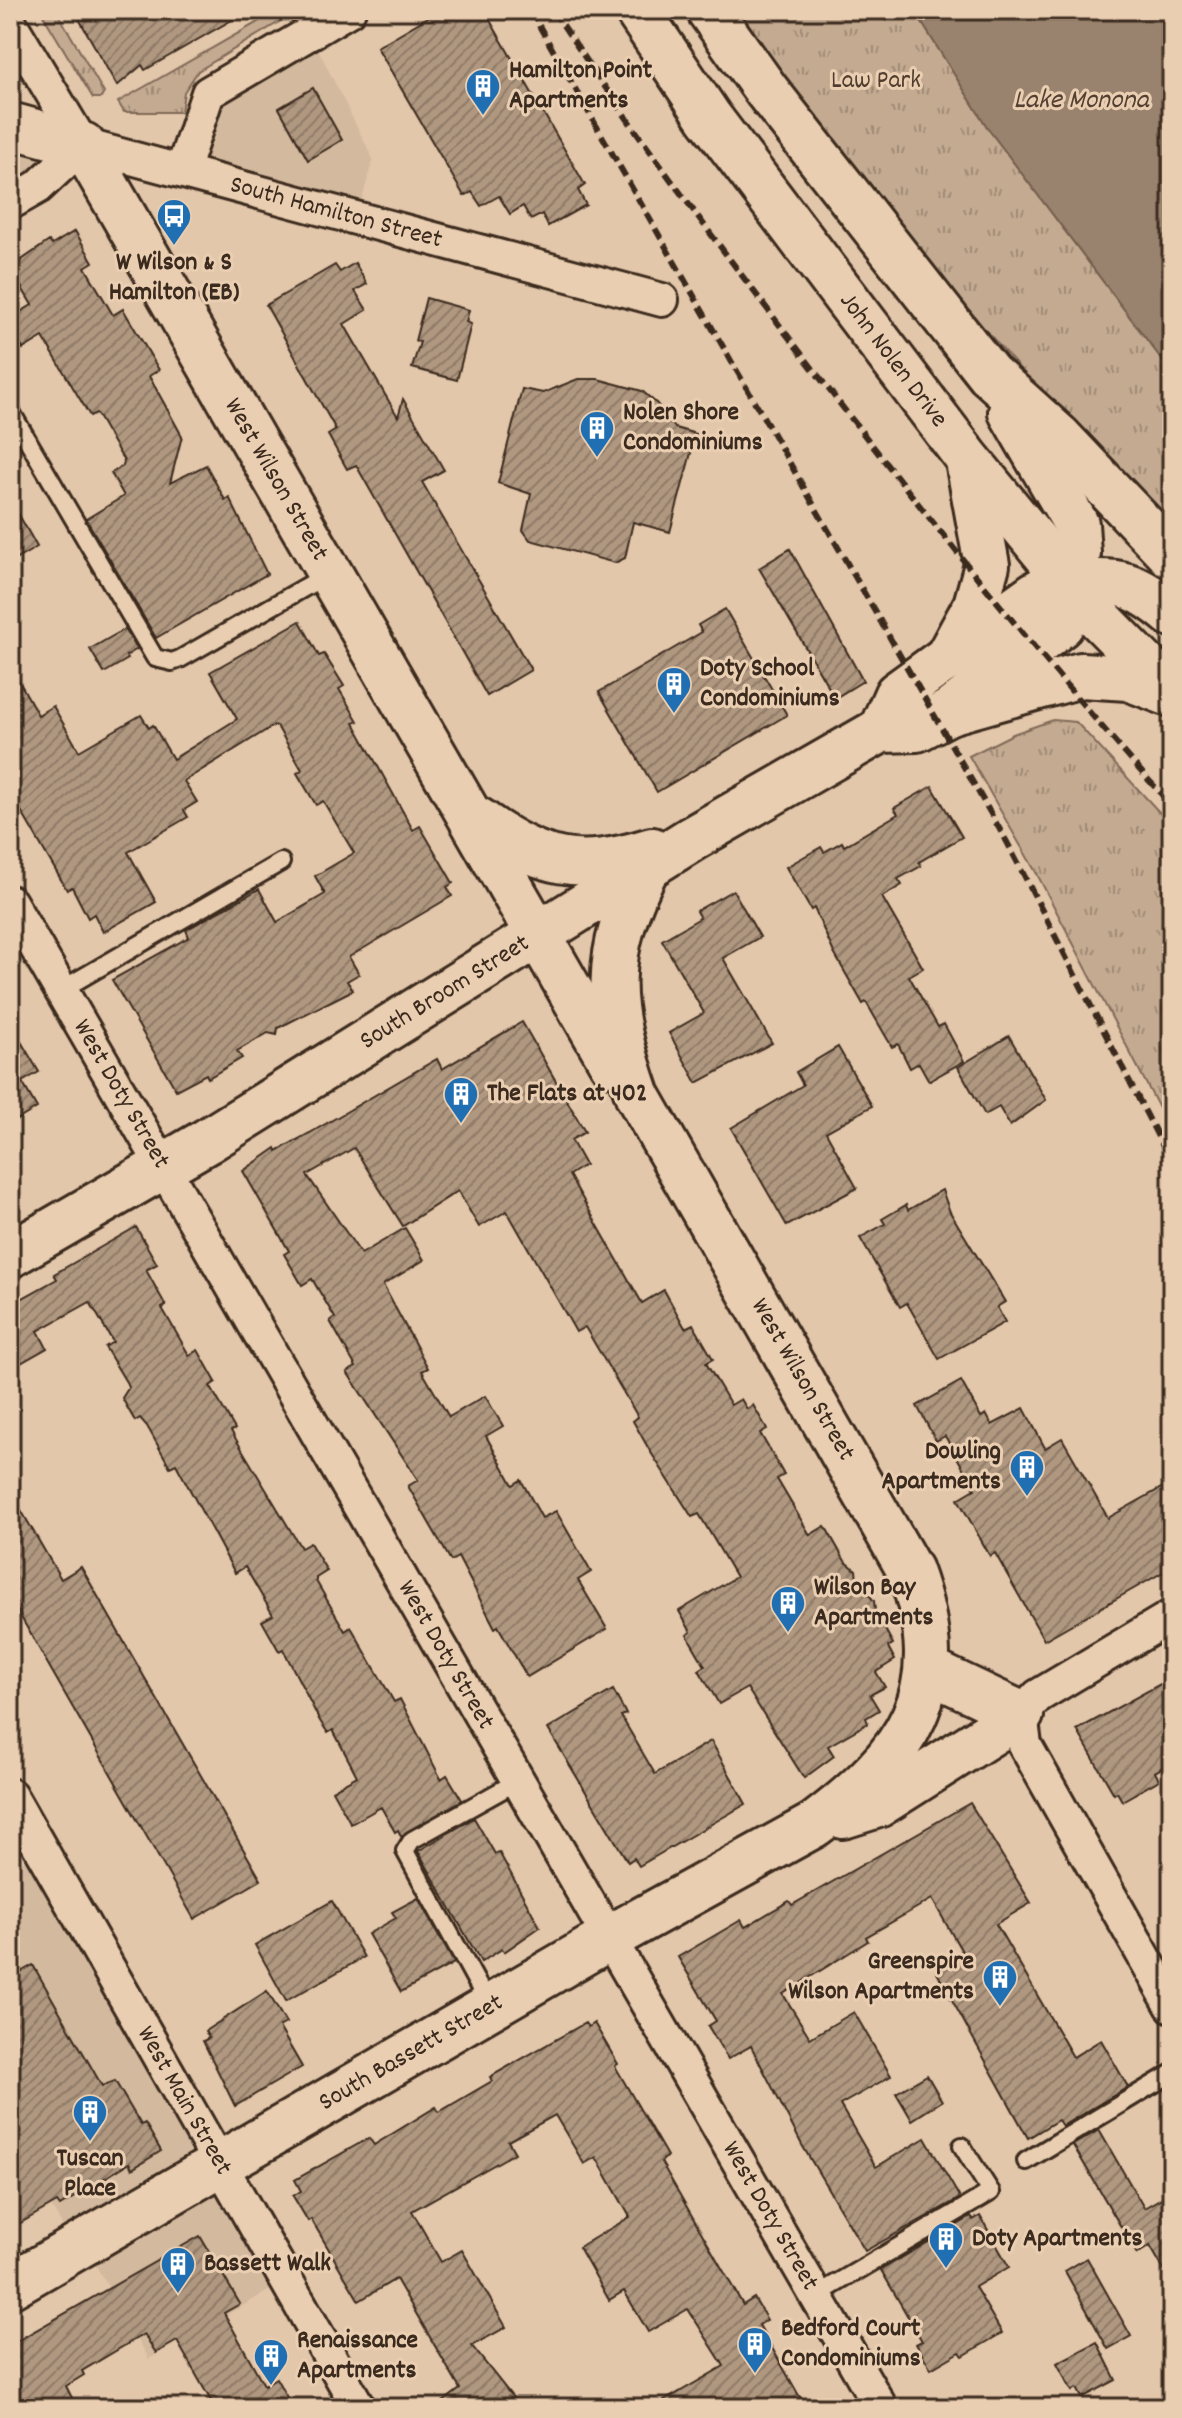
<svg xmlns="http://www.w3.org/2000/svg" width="1182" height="2418" font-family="Dekko,sans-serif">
  <defs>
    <pattern id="grass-tufts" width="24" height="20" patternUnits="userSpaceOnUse" patternTransform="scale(2)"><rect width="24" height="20" fill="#c4aa91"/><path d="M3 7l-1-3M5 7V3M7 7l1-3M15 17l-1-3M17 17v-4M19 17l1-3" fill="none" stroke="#a08b76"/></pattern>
    <pattern id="building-hatch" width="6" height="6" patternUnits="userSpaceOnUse" patternTransform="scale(2)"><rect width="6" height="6" fill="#af9780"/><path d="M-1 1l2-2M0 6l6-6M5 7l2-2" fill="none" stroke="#907b68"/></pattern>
  </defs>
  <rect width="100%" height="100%" fill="#e3c7ab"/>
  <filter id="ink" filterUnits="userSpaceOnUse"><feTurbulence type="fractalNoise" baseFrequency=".0125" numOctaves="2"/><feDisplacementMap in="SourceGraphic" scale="16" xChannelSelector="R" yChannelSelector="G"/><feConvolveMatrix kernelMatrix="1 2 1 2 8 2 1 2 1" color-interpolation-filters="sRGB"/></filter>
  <g filter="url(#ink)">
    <!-- built -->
    <g fill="#d3b99e">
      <path d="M310 33 373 159 357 218 182 171 201 110Z"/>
      <path d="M10 125 83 145 10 203Z"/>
      <path d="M41 1851 286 2281 149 2359 83 2243 75 2248 10 2133V1868Z"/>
    </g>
    <!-- grass -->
    <g fill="url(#grass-tufts)" stroke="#806a58" stroke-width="2">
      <path d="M40 10H56L104 93 101 98H93Z"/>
      <path d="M279 10H299L198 71 184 92 181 112H124L118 102Z"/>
      <path d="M734 10H914L989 130 1172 373V536C1016 369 865 198 734 10Z"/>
      <path d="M1053 720 1076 722 1172 826V1133L1037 874 969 756 1013 734Z"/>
    </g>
    <!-- water -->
    <path fill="#9a836e" stroke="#745f4e" stroke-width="2" d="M914 10H1172V373L989 130Z"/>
    <!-- building -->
    <g fill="url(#building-hatch)" stroke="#3b2a1e" stroke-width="2">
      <path d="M74 10H249L145 70 142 65 117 86Z"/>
      <path d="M440 10H484L585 185 578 190 586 205 548 226 542 214 531 220 523 206 510 214 499 196 481 206 472 192 464 196 377 47Z"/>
      <path d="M313 88 342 140 308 160 279 108Z"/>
      <path d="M75 231 93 262 85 267 113 315 123 309 159 370 149 376 182 436 170 483 206 465 225 500 229 497 267 574 156 638 86 519 124 496 111 473 123 466 124 461 96 413 90 416 43 337 23 349 10 326V318L32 305 10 268 49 241 52 245Z"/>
      <path d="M355 263 367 284 355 291 367 310 344 324 398 417 403 399 444 470 422 482 531 670 487 696 356 465 347 469 328 435 336 430 266 305 335 265 340 272Z"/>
      <path d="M426 298 469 310 466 322 471 324 457 380 412 368 420 342 415 341Z"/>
      <path d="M578 379H598L642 391 657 404 675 428 696 434 670 532 633 522 625 558 615 563 530 540 523 530 531 494 498 483 522 389 543 393Z"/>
      <path d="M10 499 37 547 10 563Z"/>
      <path d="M790 549 863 681 835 698 759 568Z"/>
      <path d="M725 609 787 715 657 792 599 692 702 632 698 625Z"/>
      <path d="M300 621 319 656 324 654 344 686 339 689 358 721 354 723 413 830 420 826 453 883 447 887 452 896 349 957 359 974 347 981 353 990 278 1028 277 1035 268 1033 237 1051 242 1058 208 1078 206 1074 176 1090 112 980 189 937 186 930 259 889 277 922 325 894 315 876 354 853 323 801 316 805 297 773 302 770 277 726H273L184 781 197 802 184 810 188 817 128 852 156 902 103 932 94 914 88 918 72 887 67 890 10 792V665L38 715 53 706 79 751 141 715 149 728 153 725 173 759 237 719 210 672Z"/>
      <path d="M125 629 137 649 126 656 128 659 104 673 90 649Z"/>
      <path d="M932 786 962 837 919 862 921 866 898 879 902 885 882 897 923 968 909 976 938 1027 944 1024 964 1061 929 1081 919 1063 910 1068 898 1044 892 1047 866 1002 863 1004 834 953 814 908 811 910 786 867 821 847 824 852 842 842 844 846 898 814 894 808Z"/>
      <path d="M733 890 760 937 723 958 772 1043 697 1083 669 1033 704 1013 662 940 700 918 696 911Z"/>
      <path d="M522 1022 585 1132 571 1140 585 1165 569 1175 642 1303 664 1290 685 1328 693 1324 713 1359 706 1363 731 1405 741 1399 747 1409 753 1405 767 1429 760 1433 784 1475 777 1479 810 1535 825 1526 845 1561 856 1570 857 1580 874 1601 875 1611 893 1644 888 1647 895 1660 876 1672 885 1687 870 1695 879 1710 866 1718 868 1723 828 1746 834 1756 804 1778 747 1688 719 1704 699 1670 705 1666 687 1635 691 1632 679 1611 736 1577 699 1514 692 1517 650 1451 633 1421 638 1417 585 1327 576 1332 507 1211 479 1227 458 1191 403 1226 354 1148 307 1175 361 1254 405 1228 424 1260 383 1285 428 1368 422 1371 449 1417 485 1396 503 1426 486 1436 513 1485 521 1480 542 1518 556 1511 591 1572 578 1580 607 1629 527 1677 498 1626 495 1628 458 1557 451 1561 408 1486 418 1480 347 1372 356 1367 330 1321 335 1318 312 1279 302 1285 284 1254 289 1251 243 1171 276 1148 277 1151 310 1133 437 1059 442 1069Z"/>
      <path d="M10 1023 39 1072 22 1082 37 1108 10 1124Z"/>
      <path d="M1009 1036 1046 1100 1010 1126 999 1107 985 1115 958 1067Z"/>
      <path d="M838 1047 872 1106 826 1132 857 1188 787 1226 731 1128 803 1085 796 1072Z"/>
      <path d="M942 1190 950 1212 1005 1302 997 1307 1005 1322 939 1359 907 1303 900 1307 860 1238 885 1224 882 1219 906 1205 908 1210Z"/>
      <path d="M136 1227 157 1264 146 1270 166 1306 162 1308 189 1355 198 1350 216 1382 210 1386 235 1429 231 1431 301 1548 310 1543 327 1571 316 1578V1581L345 1631 351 1627 394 1702 400 1699 441 1779 447 1775 462 1800 401 1836 398 1830 395 1832 381 1807 351 1824 332 1790 357 1776 333 1730 328 1733 320 1721 283 1649 279 1651 262 1621 273 1615 245 1567 235 1573 176 1464 170 1467 147 1426 140 1418 135 1421 122 1398 129 1387 105 1347 113 1342 90 1302 38 1331 47 1348 10 1369V1305L57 1279 54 1274Z"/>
      <path d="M961 1381 981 1417 986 1414 992 1425 1024 1408 1045 1448 1062 1438 1108 1518 1172 1482V1567L1044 1640 995 1553 990 1556 958 1499 975 1489 945 1436 936 1441 917 1406Z"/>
      <path d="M10 1491 61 1579 81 1567 261 1880 194 1919 10 1598Z"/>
      <path d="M1162 1683 1172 1700V1762L1155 1772 1159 1780 1122 1801 1117 1792 1114 1794 1077 1730Z"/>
      <path d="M613 1690 626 1714 621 1716 655 1774 711 1741 746 1804 639 1866 634 1858 628 1862 548 1729Z"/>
      <path d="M970 1803 1031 1903 996 1924 1073 2057 1101 2040 1128 2087 1062 2126 1058 2120 1028 2138 936 1971 964 1955 932 1899 866 1937 868 1941 783 1994 810 2038 854 2012 891 2076 840 2105 876 2167 925 2138 960 2198 865 2251 802 2145 751 2046 728 2059 708 2026 716 2021 678 1957 741 1920 745 1927 789 1901 792 1905Z"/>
      <path d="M474 1818 495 1854 499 1852 540 1927 504 1952 502 1949 481 1962 418 1851Z"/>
      <path d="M418 1898 454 1963 401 1992 368 1934 396 1918 392 1912Z"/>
      <path d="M332 1901 364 1957 286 2001 255 1945Z"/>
      <path d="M33 1965 102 2086 115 2081 141 2125 145 2123 161 2151 132 2169 129 2163 60 2206 57 2202 10 2229V1978Z"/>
      <path d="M267 1991 286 2023 279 2027 302 2067 235 2106 203 2041 209 2038 205 2031Z"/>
      <path d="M585 2023 588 2027 594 2023 618 2064 615 2066 667 2156 661 2162 743 2305 754 2298 767 2320 759 2325 806 2408H652L724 2366 688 2309 648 2332 624 2291 609 2300 579 2247 630 2217 596 2157 584 2164 555 2115 508 2141 515 2153 412 2211 441 2262 462 2250 506 2327 472 2346 521 2408H435L460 2389 396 2279 359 2301 311 2219 308 2221 293 2196 301 2191 295 2180 369 2138 374 2145 436 2107 439 2112 492 2081 490 2077Z"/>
      <path d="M927 2075 942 2101 912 2120 896 2093Z"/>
      <path d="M1099 2130 1144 2208 1172 2192V2284L1150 2246 1137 2254 1073 2145Z"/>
      <path d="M980 2216 1009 2267 975 2287 1002 2333 963 2356 960 2352 931 2369 916 2344 922 2341 881 2270 971 2217 973 2220Z"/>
      <path d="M200 2236 240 2304 224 2313 264 2385 276 2378 293 2408H215L177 2341 156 2353 144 2334 82 2371 84 2375 66 2386 77 2408H10V2357L17 2353 12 2344Z"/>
      <path d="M1087 2258 1131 2336 1108 2349 1065 2271Z"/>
      <path d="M1097 2342 1116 2380 1082 2398 1077 2388 1072 2391 1057 2363Z"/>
    </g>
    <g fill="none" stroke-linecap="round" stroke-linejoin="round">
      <!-- lane casing -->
      <g stroke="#3b2a1e" stroke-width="22">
        <g id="lane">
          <path d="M10 410 155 658 172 662 180 659 330 573"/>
          <path d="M61 990 281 862"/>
          <path d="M489 2005 405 1851 412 1840 518 1781"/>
          <path d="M1026 2161 1172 2073"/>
          <path d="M815 2296 991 2192 962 2146"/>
        </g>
      </g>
      <!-- street casing -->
      <g stroke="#3b2a1e" stroke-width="38">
        <g id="street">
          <path d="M10 23 83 145"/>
          <path id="s1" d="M83 145 662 300"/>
          <path d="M182 171 208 93 349 10"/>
          <path d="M10 203 38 187 83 145"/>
          <path id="s2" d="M10 902 881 2408"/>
          <path d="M1172 1616 1038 1696 1021 1714 1025 1745 1172 2006"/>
          <path id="s3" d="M10 1795 359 2408"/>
        </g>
      </g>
      <!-- secondary casing -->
      <g stroke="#3b2a1e" stroke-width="50">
        <g id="secondary">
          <path id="s4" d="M10 125 83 145 612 1063"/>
          <path d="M478 820C542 865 577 873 652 850"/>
          <path id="s5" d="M10 1255 207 1141 693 838 881 730 917 729 949 712 1061 625 1070 609 1072 584 1049 586 1035 594 897 694 881 730"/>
          <path d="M928 1670 1021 1714"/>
          <path d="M843 1816 878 1805 1021 1714"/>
          <path id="s6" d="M10 2286 609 1938 814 1825C909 1754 954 1691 910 1571L638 1096C606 1004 602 955 647 867"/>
        </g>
      </g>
      <!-- primary casing -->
      <g stroke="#3b2a1e" stroke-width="50">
        <g id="primary">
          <path id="s7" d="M637 10 709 117 967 458 1095 614 1172 692"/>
          <path d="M709 10 766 90 989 374 1058 436 1172 556"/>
          <path d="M1011 412 1076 524 1078 553 1072 584"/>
          <path d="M1072 584C1119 578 1136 584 1172 614"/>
          <path d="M946 660 976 605 987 565 968 461"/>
          <path d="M949 712 1081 675 1128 678 1170 694"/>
        </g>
      </g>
      <!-- lane -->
      <use href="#lane" stroke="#eaceb1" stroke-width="16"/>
      <!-- street -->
      <use href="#street" stroke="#eaceb1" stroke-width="32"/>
      <!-- secondary -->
      <use href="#secondary" stroke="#eaceb1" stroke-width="44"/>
      <!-- primary -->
      <use href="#primary" stroke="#eaceb1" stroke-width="44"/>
      <!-- rail -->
      <g stroke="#3b2a1e" stroke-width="6" stroke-dasharray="12 6" stroke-linecap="butt">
        <path d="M530 10 1007 842 1172 1164"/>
        <path d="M553 10C639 141 734 266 830 391 940 533 1051 672 1172 806"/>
      </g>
    </g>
  </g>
  <!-- icons -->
  <defs>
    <g id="building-pin" transform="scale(1.8)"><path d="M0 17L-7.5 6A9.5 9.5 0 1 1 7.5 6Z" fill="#1f6fb2" stroke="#eaceb1"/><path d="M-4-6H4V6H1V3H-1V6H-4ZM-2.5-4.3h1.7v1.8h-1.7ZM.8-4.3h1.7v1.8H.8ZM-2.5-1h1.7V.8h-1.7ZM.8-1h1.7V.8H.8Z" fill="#fff"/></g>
    <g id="bus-pin" transform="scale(1.8)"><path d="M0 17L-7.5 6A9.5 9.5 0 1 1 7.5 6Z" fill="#1f6fb2" stroke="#eaceb1"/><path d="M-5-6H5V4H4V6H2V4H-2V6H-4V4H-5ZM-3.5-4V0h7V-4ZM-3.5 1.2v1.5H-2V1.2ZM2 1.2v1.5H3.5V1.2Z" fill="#fff"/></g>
  </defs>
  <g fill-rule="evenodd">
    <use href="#building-pin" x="483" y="86"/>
    <use href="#bus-pin" x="174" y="216"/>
    <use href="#building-pin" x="597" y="428"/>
    <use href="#building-pin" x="674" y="684"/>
    <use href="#building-pin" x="461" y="1094"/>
    <use href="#building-pin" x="1027" y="1467"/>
    <use href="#building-pin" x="788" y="1603"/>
    <use href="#building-pin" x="1000" y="1977"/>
    <use href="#building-pin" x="90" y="2112"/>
    <use href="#building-pin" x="946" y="2239"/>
    <use href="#building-pin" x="178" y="2264"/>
    <use href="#building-pin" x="755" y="2344"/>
    <use href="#building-pin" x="271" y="2356"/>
  </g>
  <g text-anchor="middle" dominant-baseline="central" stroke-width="6" stroke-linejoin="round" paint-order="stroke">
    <!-- poi labels -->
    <g font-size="26" font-weight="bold" fill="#3b2a1e" stroke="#eaceb1" text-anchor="start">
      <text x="509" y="71">Hamilton Point<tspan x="509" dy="30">Apartments</tspan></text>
      <text x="174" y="263" text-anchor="middle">W Wilson &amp; S<tspan x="174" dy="30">Hamilton (EB)</tspan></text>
      <text x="623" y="413">Nolen Shore<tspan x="623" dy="30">Condominiums</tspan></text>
      <text x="700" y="669">Doty School<tspan x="700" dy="30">Condominiums</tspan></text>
      <text x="487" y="1094">The Flats at 402</text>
      <text x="1001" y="1452" text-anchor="end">Dowling<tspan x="1001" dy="30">Apartments</tspan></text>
      <text x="814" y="1588">Wilson Bay<tspan x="814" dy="30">Apartments</tspan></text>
      <text x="974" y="1962" text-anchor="end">Greenspire<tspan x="974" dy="30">Wilson Apartments</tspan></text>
      <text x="90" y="2159" text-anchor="middle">Tuscan<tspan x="90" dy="30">Place</tspan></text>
      <text x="972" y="2239">Doty Apartments</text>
      <text x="204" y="2264">Bassett Walk</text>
      <text x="781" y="2329">Bedford Court<tspan x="781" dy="30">Condominiums</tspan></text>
      <text x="297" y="2341">Renaissance<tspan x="297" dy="30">Apartments</tspan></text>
    </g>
    <!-- park labels -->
    <g font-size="26" fill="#503d2f" stroke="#eaceb1">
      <text x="876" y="81">Law Park</text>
    </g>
    <!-- street labels -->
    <g font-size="26" fill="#3b2a1e" stroke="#eaceb1">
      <text stroke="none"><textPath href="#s1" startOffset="262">South Hamilton Street</textPath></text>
      <text stroke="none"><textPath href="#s7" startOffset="434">John Nolen Drive</textPath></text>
      <text stroke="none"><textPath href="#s4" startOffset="462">West Wilson Street</textPath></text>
      <text stroke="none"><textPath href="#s5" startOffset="508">South Broom Street</textPath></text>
      <text stroke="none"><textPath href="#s2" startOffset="222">West Doty Street</textPath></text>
      <text transform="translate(802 1380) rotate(60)">West Wilson Street</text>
      <text stroke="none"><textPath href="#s2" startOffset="870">West Doty Street</textPath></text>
      <text stroke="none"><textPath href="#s6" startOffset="464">South Bassett Street</textPath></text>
      <text stroke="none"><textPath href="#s3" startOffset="352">West Main Street</textPath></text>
      <text stroke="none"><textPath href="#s2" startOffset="1518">West Doty Street</textPath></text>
    </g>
    <!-- water labels -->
    <g font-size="28" font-style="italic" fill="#534032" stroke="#eaceb1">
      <text x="1081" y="102">Lake Monona</text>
    </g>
  </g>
  <!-- margin -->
  <rect width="1182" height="2418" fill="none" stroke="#eaceb1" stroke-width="40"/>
  <rect x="20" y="20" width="1142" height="2378" fill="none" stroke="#3b2a1e" stroke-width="3" filter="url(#ink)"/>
</svg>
